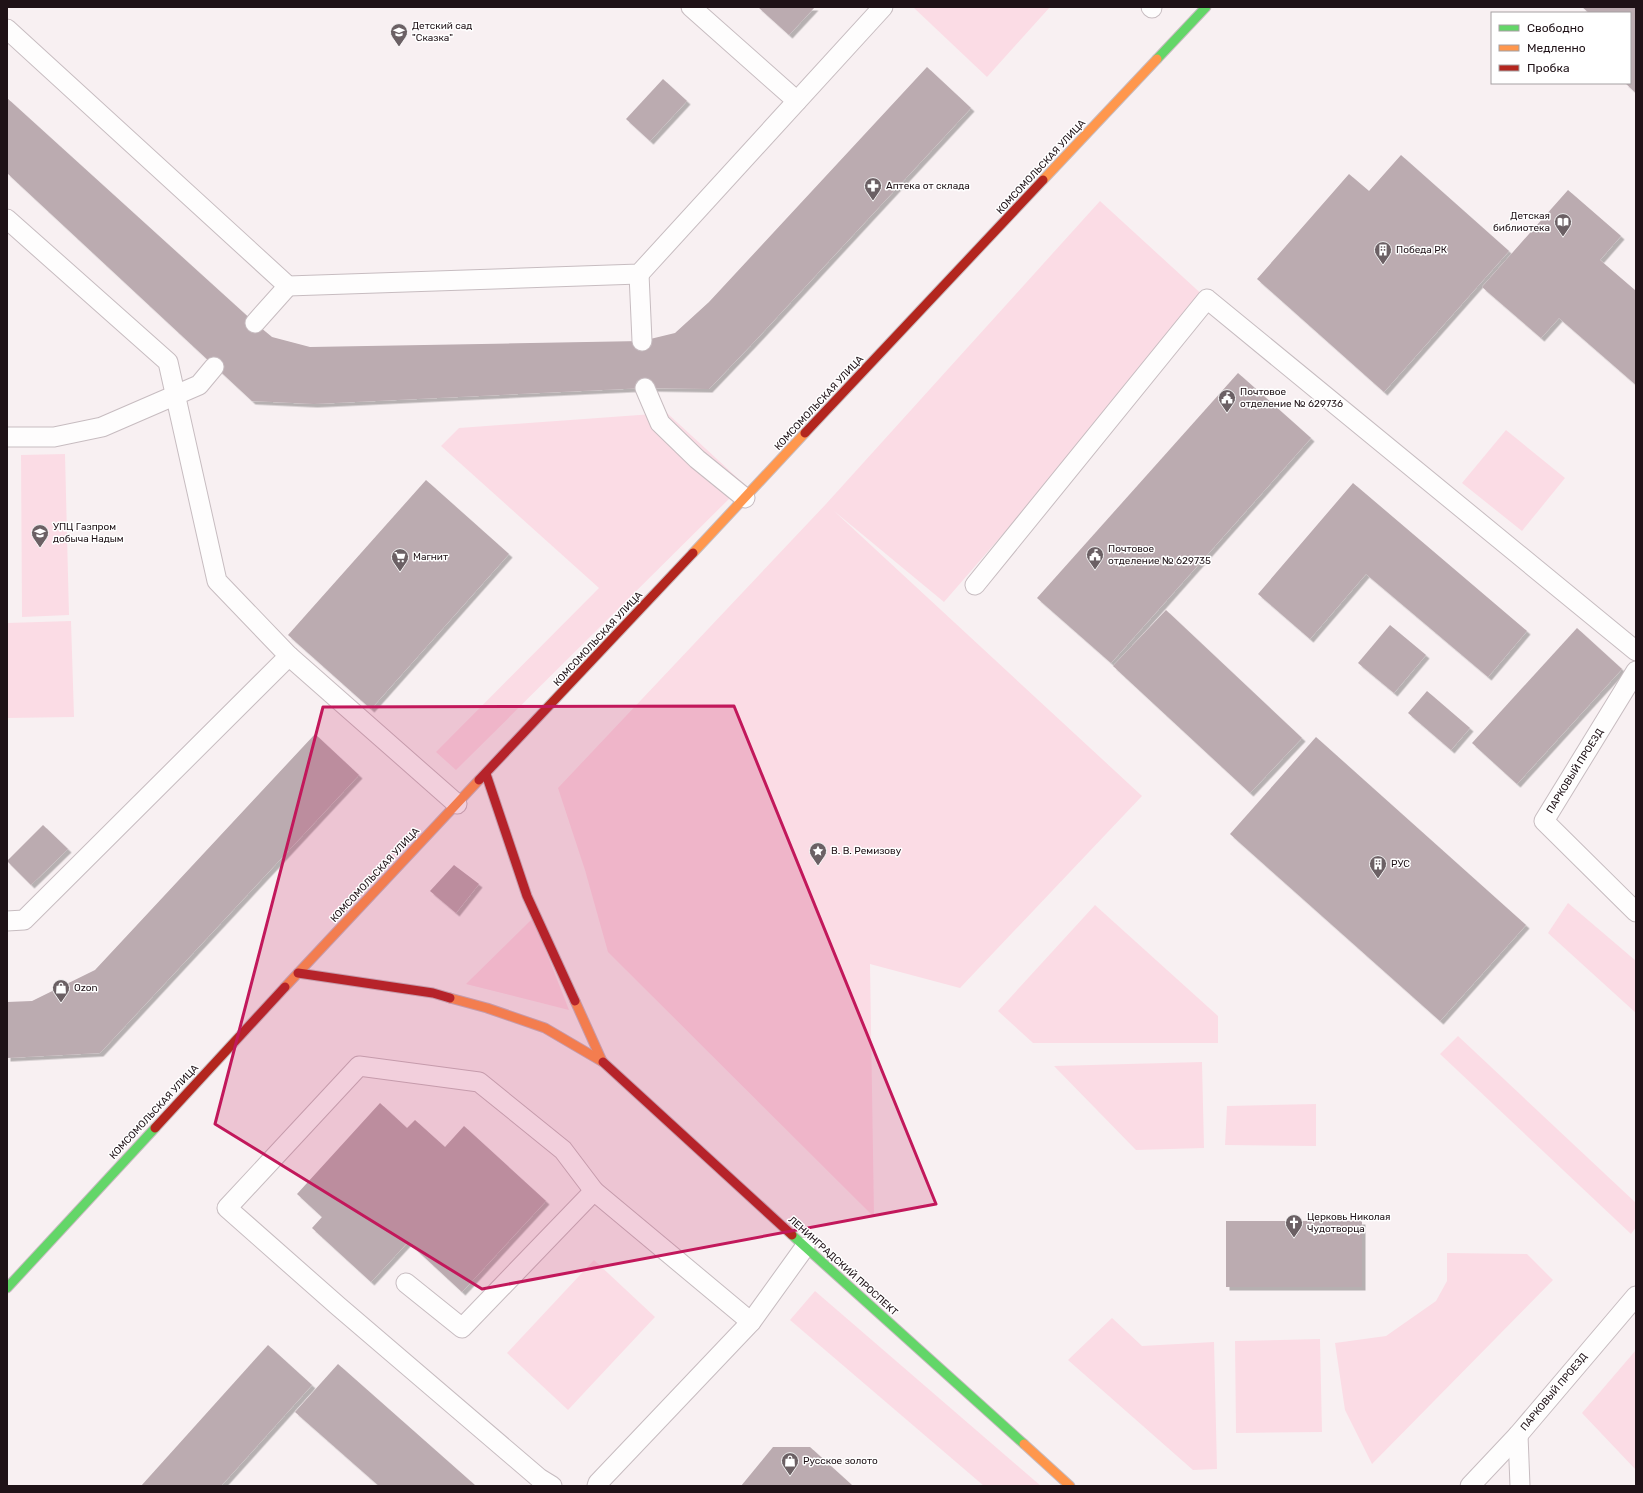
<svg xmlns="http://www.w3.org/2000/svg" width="1643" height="1493" font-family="Rubik,sans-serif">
  <defs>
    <filter id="shadow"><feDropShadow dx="3.5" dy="3.5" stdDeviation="0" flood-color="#0004"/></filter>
  </defs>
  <rect width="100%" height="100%" fill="#f8f0f2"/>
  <!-- green -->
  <g fill="#fbdce5">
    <path d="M913 7H1050L987 77Z"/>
    <path d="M1100 201 1207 299 944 602 834 511 1142 796 960 988 870 964 874 1217 608 952 585 870 558 788 826 504Z"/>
    <path d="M667 413 744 484 456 770 436 752 599 588 441 446 459 428Z"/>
    <path d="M1506 430 1565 478 1522 531 1462 483Z"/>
    <path d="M65 454 69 615 22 617 21 455Z"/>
    <path d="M71 621 74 717 7 718V623Z"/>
    <path d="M1568 903 1636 961V1013L1548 933Z"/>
    <path d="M1095 905 1218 1016V1043H1033L998 1011Z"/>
    <path d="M533 918 569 1010 466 984Z"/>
    <path d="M1458 1036 1636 1203V1227L1631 1234 1440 1054Z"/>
    <path d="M1202 1062 1204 1148 1136 1150 1054 1066Z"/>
    <path d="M1316 1104V1146L1225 1145 1227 1106Z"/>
    <path d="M1447 1253 1527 1254 1553 1280 1372 1464 1345 1410 1335 1343 1386 1336 1436 1301 1447 1281Z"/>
    <path d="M594 1260 655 1317 568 1410 507 1353Z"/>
    <path d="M815 1291 1041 1486H984L790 1320Z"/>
    <path d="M1112 1318 1142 1346 1214 1342 1217 1469 1193 1470 1068 1360Z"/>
    <path d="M1320 1339 1322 1432 1236 1433 1235 1341Z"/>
    <path d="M1636 1350V1470L1582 1413Z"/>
  </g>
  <!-- building -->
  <g fill="#bbabb0" filter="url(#shadow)">
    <path d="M758 7H815L789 35Z"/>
    <path d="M1582 7H1636V93L1625 83H1630V13H1589Z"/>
    <path d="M927 67 971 108 753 343 709 389 645 388 314 404 252 401 7 173V98L255 323 272 337 310 347 642 341 675 333 709 302Z"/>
    <path d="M663 79 687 101 650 141 626 119Z"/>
    <path d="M1401 155 1509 251 1384 392 1257 279 1349 174 1369 191Z"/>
    <path d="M1568 190 1621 236 1600 260 1636 291V385L1559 318 1541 338 1482 287Z"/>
    <path d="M1238 373 1311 438 1111 663 1037 598Z"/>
    <path d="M426 480 509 554 371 709 288 635Z"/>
    <path d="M1353 483 1527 631 1488 677 1366 574 1310 639 1258 594Z"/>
    <path d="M1166 610 1302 738 1250 793 1113 666Z"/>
    <path d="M1390 625 1426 655 1394 693 1358 663Z"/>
    <path d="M1577 628 1622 669 1517 784 1472 743Z"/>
    <path d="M1427 691 1470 728 1451 750 1408 713Z"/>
    <path d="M315 734 359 775 100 1053 7 1058V1002L32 1001 95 970Z"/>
    <path d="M1316 737 1526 925 1440 1021 1230 834Z"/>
    <path d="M43 825 68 849 31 885 7 861Z"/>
    <path d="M454 865 479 884 456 913 430 891Z"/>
    <path d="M380 1103 407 1128 415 1120 445 1147 464 1126 546 1201 462 1292 408 1242 371 1282 312 1228 322 1217 297 1194Z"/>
    <rect x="1226" y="1221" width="136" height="66"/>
    <path d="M268 1345 312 1385 221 1486H141Z"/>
    <path d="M338 1364 476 1486H379L295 1412Z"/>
    <path d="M773 1447H810L853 1486H741Z"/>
  </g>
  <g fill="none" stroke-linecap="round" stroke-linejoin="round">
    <!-- lane casing -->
    <g stroke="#c7bcc0" stroke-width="21">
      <g id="lane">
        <path d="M691 7 797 101"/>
        <path d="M1151 7 1152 8"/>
        <path d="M7 29 288 286 639 274 883 7"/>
        <path d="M7 219 168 362 217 581 289 656 457 804"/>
        <path d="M639 274 642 341"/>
        <path d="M255 323 288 286"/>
        <path d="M645 388 660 423 697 459 745 498"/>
        <path d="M7 437H54L102 427 199 385 214 367"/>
        <path d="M975 585 1207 299 1636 651"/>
        <path d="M1636 671 1544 821 1636 912"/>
        <path d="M7 921 24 920 289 656"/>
        <path d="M406 1283 462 1328 594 1191 751 1322"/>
        <path d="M1518 1435 1520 1486"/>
        <path d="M552 1486 539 1478 338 1306 227 1208 359 1066 479 1082 563 1150 594 1191"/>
        <path d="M597 1486 598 1483 751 1322 805 1247"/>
        <path d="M1470 1486 1518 1435 1636 1296"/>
      </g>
    </g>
    <!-- fast casing -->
    <g stroke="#c7bcc0" stroke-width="11">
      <g id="fast">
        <path d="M1157 59 1206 7"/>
        <path d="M792 1235 1024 1444"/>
        <path d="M7 1288 155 1128"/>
      </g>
    </g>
    <!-- slow casing -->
    <g stroke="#c7bcc0" stroke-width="11">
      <g id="slow">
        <path d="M1043 180 1157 59"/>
        <path d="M693 553 805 433"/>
        <path d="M285 987 479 780"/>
        <path d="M450 998 487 1008 545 1028 603 1062"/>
        <path d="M575 1001 602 1061"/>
        <path d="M1024 1444 1070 1486"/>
      </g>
    </g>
    <!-- jam casing -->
    <g stroke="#c7bcc0" stroke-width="11">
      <g id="jam">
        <path d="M805 433 1043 180"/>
        <path d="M486 774 527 896 575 1001"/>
        <path d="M479 780 693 553"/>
        <path d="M298 973 433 993 450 998"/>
        <path d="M603 1062 792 1235"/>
        <path d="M155 1128 285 987"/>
      </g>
    </g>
    <!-- lane -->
    <use href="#lane" stroke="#fefdfd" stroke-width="19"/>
    <!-- fast -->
    <use href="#fast" stroke="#63d668" stroke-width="9"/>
    <!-- slow -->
    <use href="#slow" stroke="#ff974d" stroke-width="9"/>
    <!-- jam -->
    <use href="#jam" stroke="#b3261e" stroke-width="9"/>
  </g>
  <!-- marked area -->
  <path fill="#c2185b" fill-opacity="0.2" stroke="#c2185b" stroke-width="3" stroke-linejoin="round" d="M734 706 936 1204 482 1289 215 1124 323 707Z"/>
  <!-- icons -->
  <defs>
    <g id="school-pin" transform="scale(0.9)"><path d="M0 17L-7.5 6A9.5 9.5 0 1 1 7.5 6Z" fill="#6b6064" stroke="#fff"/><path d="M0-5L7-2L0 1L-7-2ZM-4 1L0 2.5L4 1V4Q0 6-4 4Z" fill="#fff"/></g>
    <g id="pharmacy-pin" transform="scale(0.9)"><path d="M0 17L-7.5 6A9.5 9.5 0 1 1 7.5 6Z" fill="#6b6064" stroke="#fff"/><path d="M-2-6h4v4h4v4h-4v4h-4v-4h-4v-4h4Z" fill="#fff"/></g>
    <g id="library-pin" transform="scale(0.9)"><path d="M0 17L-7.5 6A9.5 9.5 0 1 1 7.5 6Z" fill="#6b6064" stroke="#fff"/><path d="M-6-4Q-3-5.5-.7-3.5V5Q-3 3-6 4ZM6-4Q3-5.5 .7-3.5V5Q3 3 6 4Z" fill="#fff"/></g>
    <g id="building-pin" transform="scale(0.9)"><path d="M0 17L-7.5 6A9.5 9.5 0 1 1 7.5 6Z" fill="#6b6064" stroke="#fff"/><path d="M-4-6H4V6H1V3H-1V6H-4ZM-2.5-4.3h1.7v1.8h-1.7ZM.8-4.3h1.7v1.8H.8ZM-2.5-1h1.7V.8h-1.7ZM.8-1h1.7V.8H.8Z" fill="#fff"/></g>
    <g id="civic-pin" transform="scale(0.9)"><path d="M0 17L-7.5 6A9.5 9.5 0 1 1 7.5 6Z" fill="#6b6064" stroke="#fff"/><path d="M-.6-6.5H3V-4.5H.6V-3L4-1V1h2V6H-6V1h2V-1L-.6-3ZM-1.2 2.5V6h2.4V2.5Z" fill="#fff"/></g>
    <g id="university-pin" transform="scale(0.9)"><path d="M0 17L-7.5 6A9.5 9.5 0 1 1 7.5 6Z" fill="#6b6064" stroke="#fff"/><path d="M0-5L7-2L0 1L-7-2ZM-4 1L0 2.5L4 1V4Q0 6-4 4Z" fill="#fff"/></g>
    <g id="supermarket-pin" transform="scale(0.9)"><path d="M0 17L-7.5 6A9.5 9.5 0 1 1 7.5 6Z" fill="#6b6064" stroke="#fff"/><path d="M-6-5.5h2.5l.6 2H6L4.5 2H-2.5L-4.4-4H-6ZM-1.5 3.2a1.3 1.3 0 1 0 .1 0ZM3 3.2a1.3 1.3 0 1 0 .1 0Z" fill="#fff"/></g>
    <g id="sight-pin" transform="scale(0.9)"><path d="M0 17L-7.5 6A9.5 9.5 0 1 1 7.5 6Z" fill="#6b6064" stroke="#fff"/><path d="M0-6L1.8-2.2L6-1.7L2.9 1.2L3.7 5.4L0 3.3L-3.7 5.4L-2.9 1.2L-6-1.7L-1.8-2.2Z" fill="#fff"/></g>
    <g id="shop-pin" transform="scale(0.9)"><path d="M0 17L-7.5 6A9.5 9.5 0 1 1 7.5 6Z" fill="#6b6064" stroke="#fff"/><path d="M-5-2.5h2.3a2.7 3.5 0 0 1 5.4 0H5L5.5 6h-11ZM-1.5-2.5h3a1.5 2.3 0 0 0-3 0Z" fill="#fff"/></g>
    <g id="church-pin" transform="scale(0.9)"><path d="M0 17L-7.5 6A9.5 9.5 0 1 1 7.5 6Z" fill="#6b6064" stroke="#fff"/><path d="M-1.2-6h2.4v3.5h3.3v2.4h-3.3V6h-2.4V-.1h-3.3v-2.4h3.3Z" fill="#fff"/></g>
  </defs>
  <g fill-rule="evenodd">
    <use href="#school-pin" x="399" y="32"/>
    <use href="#pharmacy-pin" x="873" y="186"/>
    <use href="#library-pin" x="1563" y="222"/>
    <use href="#building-pin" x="1383" y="250"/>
    <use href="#civic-pin" x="1227" y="398"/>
    <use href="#university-pin" x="40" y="533"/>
    <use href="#civic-pin" x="1095" y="555"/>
    <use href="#supermarket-pin" x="400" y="557"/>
    <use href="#sight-pin" x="818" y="851"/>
    <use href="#building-pin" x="1378" y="864"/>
    <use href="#shop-pin" x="61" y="988"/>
    <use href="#church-pin" x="1294" y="1223"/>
    <use href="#shop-pin" x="790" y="1461"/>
  </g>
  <g text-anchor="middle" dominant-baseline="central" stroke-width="3" stroke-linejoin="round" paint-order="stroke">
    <!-- poi labels -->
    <g font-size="10" fill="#1f1217" stroke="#fff" text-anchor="start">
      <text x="412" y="26">Детский сад<tspan x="412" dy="12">"Сказка"</tspan></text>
      <text x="886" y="186">Аптека от склада</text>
      <text x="1550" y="216" text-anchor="end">Детская<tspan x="1550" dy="12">библиотека</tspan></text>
      <text x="1396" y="250">Победа РК</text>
      <text x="1240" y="392">Почтовое<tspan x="1240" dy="12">отделение № 629736</tspan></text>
      <text x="53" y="527">УПЦ Газпром<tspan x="53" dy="12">добыча Надым</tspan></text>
      <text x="1108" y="549">Почтовое<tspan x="1108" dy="12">отделение № 629735</tspan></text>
      <text x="413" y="557">Магнит</text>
      <text x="831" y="851">В. В. Ремизову</text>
      <text x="1391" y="864">РУС</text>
      <text x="74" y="988">Ozon</text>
      <text x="1307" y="1217">Церковь Николая<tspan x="1307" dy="12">Чудотворца</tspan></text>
      <text x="803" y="1461">Русское золото</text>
    </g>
    <!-- street labels -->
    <g font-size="10" fill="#1f1217" stroke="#fff">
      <text transform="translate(1041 167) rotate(-47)">КОМСОМОЛЬСКАЯ УЛИЦА</text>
      <text transform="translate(819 403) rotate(-47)">КОМСОМОЛЬСКАЯ УЛИЦА</text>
      <text transform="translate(598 639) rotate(-47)">КОМСОМОЛЬСКАЯ УЛИЦА</text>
      <text transform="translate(1575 771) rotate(-58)">ПАРКОВЫЙ ПРОЕЗД</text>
      <text transform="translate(375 875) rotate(-47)">КОМСОМОЛЬСКАЯ УЛИЦА</text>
      <text transform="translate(154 1112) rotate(-47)">КОМСОМОЛЬСКАЯ УЛИЦА</text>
      <text transform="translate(843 1266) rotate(42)">ЛЕНИНГРАДСКИЙ ПРОСПЕКТ</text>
      <text transform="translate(1554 1392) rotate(-50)">ПАРКОВЫЙ ПРОЕЗД</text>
    </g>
  </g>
  <!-- border -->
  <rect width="1643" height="1493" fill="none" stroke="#1f1217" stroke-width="16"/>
  <!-- legend -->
  <rect x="1491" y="12" width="140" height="72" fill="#ffffff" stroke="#a5a0a2"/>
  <rect x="1499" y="25" width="20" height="6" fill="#63d668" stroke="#a5a0a2"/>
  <text x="1527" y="32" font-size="12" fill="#1f1217">Свободно</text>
  <rect x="1499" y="45" width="20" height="6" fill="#ff974d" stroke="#a5a0a2"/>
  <text x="1527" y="52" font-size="12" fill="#1f1217">Медленно</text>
  <rect x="1499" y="65" width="20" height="6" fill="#b3261e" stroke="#a5a0a2"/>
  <text x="1527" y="72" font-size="12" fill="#1f1217">Пробка</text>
</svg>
